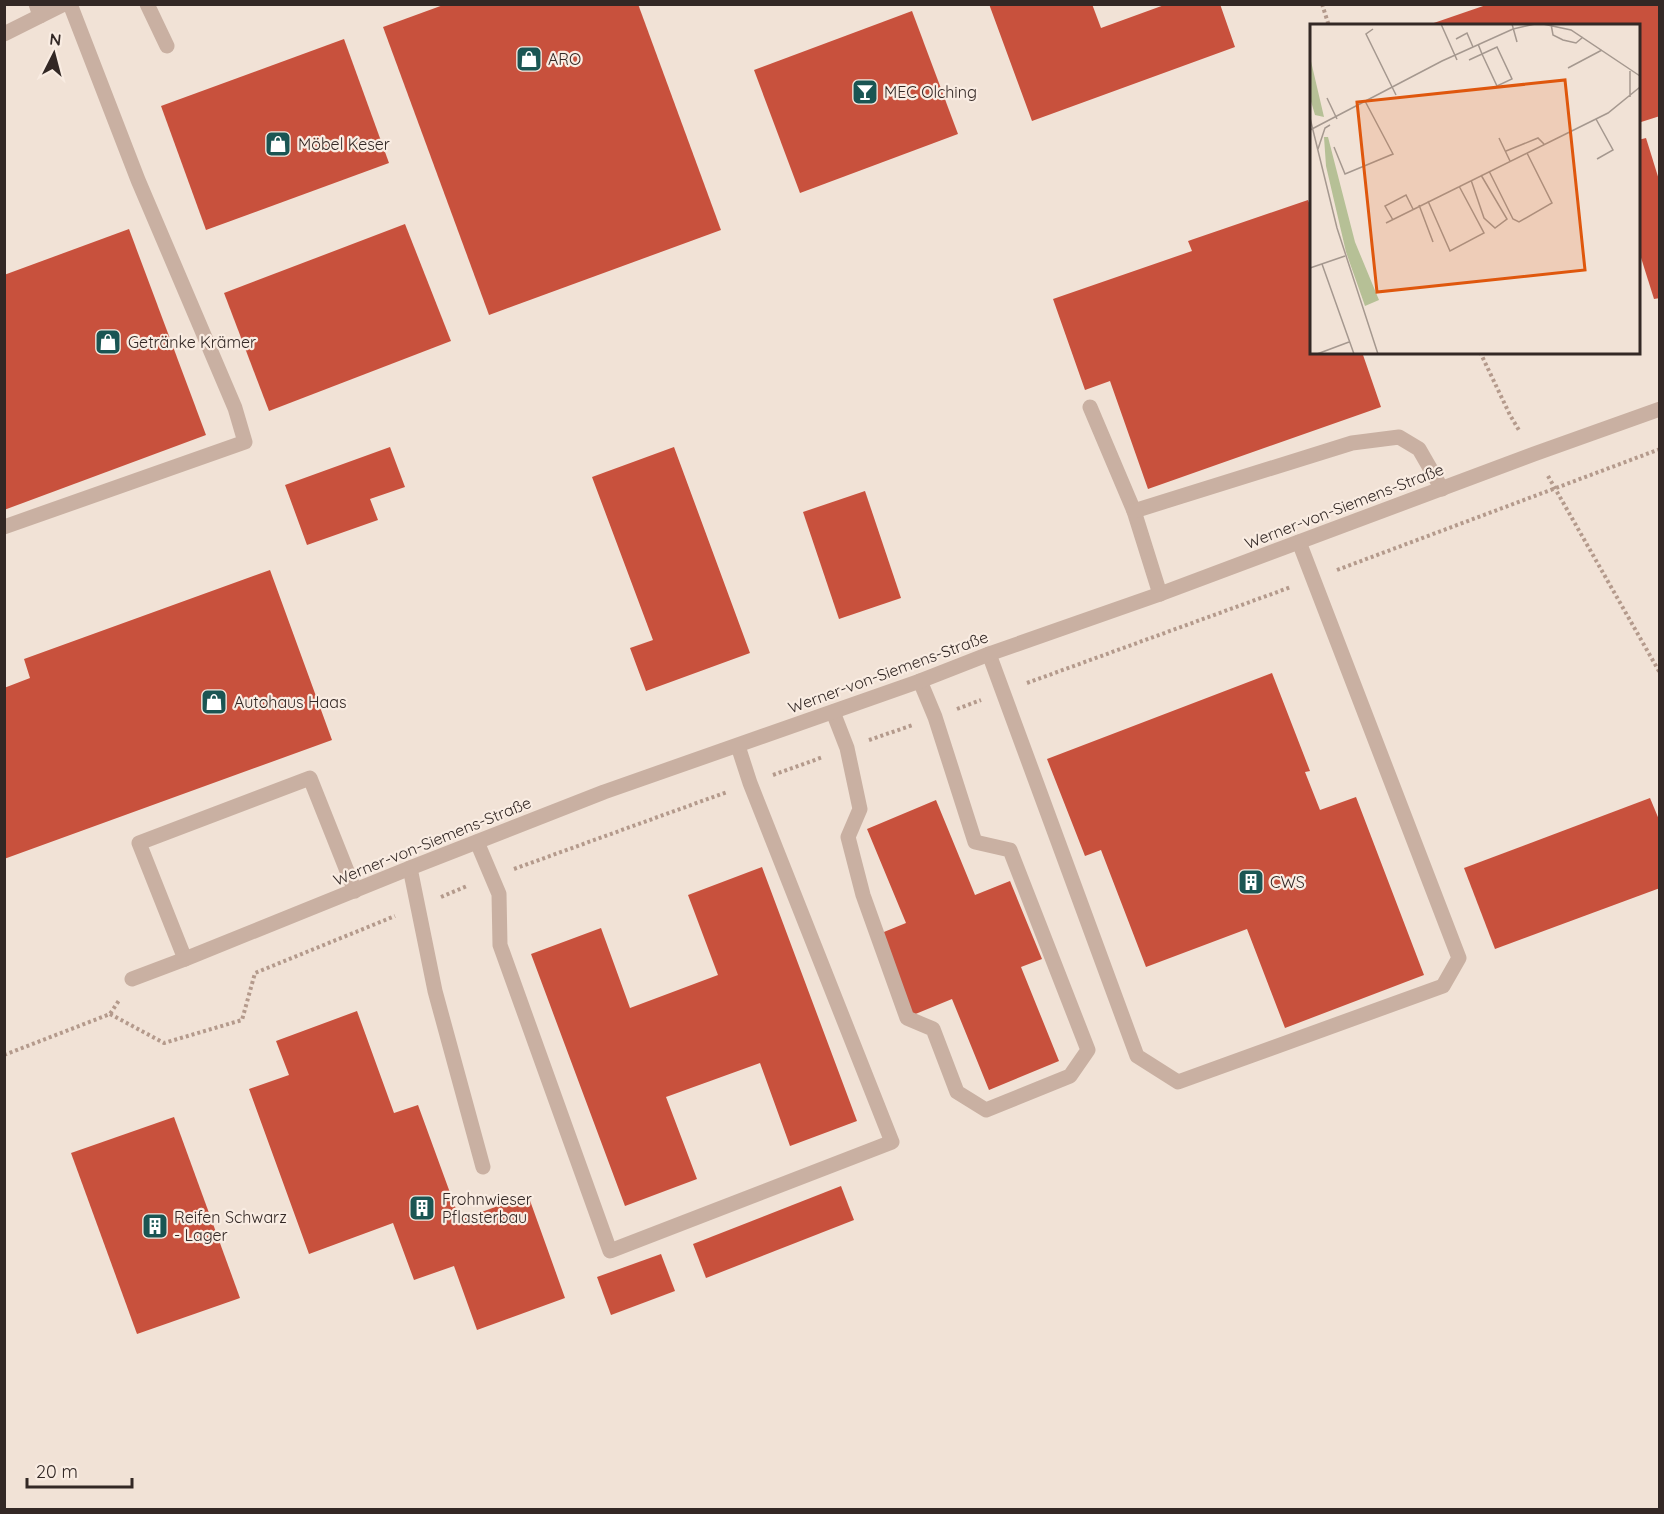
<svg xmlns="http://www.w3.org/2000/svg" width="1664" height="1514" font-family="Quicksand,sans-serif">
  <rect width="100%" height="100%" fill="#f1e2d6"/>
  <!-- building -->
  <g fill="#c8513d">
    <path d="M446 4H638L721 230 489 315 383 27Z"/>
    <path d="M989 4H1092L1101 28 1167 4H1220L1235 47 1032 121Z"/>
    <path d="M1489 4H1660V116L1638 123V26H1425Z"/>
    <path d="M912 11 958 134 800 193 754 70Z"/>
    <path d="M344 39 389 163 206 230 161 106Z"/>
    <path d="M1646 138 1660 183V298L1654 299 1638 248V140Z"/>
    <path d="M1308 200 1312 210V352H1362L1381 407 1148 489 1110 381 1085 390 1053 299 1192 251 1188 241Z"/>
    <path d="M405 224 451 341 269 411 224 293Z"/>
    <path d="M129 229 206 435 4 510V275Z"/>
    <path d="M390 447 405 487 370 499 378 520 307 545 285 485Z"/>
    <path d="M674 447 750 653 646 691 630 648 653 640 592 477Z"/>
    <path d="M865 491 901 598 839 619 803 512Z"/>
    <path d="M270 570 332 740 4 859V688L30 678 24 659Z"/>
    <path d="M1272 673 1310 771 1305 772 1320 810 1356 797 1424 975 1285 1028 1247 929 1146 967 1101 850 1085 856 1047 759Z"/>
    <path d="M1650 798 1660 822V888L1495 949 1464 868Z"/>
    <path d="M936 800 975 895 1010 881 1042 959 1021 967 1059 1061 989 1090 952 999 913 1015 879 934 906 923 867 829Z"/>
    <path d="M762 867 857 1121 790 1146 760 1063 666 1097 697 1179 625 1206 531 954 601 928 630 1008 718 975 688 895Z"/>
    <path d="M357 1011 394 1113 418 1105 460 1220 528 1195 565 1298 477 1330 454 1266 414 1280 393 1223 309 1254 249 1089 289 1075 276 1041Z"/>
    <path d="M174 1117 240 1298 137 1334 71 1153Z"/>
    <path d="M841 1186 854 1220 706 1278 693 1244Z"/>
    <path d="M661 1254 675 1291 611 1315 597 1277Z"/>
  </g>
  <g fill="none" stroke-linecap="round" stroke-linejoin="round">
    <!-- path -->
    <g stroke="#b49a8c" stroke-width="4" stroke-dasharray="3 3" stroke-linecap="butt">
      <path d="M1322 4 1329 26"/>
      <path d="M1480 352 1510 415 1520 432"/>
      <path d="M1548 476 1660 673"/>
      <path d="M1337 570 1660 449"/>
      <path d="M1027 683 1291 587"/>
      <path d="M957 709 981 700"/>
      <path d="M869 740 913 725"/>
      <path d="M773 775 823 757"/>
      <path d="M514 869 727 792"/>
      <path d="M441 897 467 886"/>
      <path d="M110 1014 164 1043 242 1020 255 973 395 916"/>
      <path d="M4 1055 110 1014 120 999"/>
    </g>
    <!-- lane -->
    <g stroke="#c9b0a2" stroke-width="15">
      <path d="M36 4 40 16"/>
      <path d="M147 4 167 46"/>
      <path d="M1090 407 1134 511 1160 594"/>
      <path d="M1134 511 1352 443 1399 437 1419 449 1442 489"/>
      <path d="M4 527 245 442 235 408 138 180 70 4"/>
      <path d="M989 654 1137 1056 1178 1082 1443 986 1459 958 1299 542"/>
      <path d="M833 712 847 748 860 809 848 837 863 895 907 1018 933 1029 957 1092 986 1110 1070 1076 1088 1050 1010 850 975 842 935 717 920 681"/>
      <path d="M477 842 499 894 500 945 610 1251 892 1142 750 783 738 746"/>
      <path d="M410 868 435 991 483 1167"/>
      <path d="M185 959 139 843 310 778 355 891"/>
    </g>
    <!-- street -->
    <g stroke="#c9b0a2" stroke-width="15">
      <path d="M4 34 64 4"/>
      <path d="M132 979 185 959 410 868 604 792 920 681 989 654 1160 594 1534 454 1660 409"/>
    </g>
  </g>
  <!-- icons -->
  <defs>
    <g id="shop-square" transform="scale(1.35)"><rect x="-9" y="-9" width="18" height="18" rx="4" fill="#1a5553" stroke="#f9ece2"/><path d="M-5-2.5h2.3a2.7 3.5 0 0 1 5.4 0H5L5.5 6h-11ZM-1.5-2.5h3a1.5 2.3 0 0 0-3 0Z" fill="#fff"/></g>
    <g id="bar-square" transform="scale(1.35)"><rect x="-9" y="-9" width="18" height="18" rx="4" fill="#1a5553" stroke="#f9ece2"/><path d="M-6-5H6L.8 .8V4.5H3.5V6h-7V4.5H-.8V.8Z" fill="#fff"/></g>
    <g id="building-square" transform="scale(1.35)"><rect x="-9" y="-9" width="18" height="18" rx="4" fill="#1a5553" stroke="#f9ece2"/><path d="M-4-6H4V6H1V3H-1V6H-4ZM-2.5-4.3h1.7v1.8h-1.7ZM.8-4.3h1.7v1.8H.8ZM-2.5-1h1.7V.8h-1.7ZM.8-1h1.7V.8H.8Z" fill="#fff"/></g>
  </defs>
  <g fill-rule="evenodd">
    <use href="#shop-square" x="529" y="59"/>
    <use href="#bar-square" x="865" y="92"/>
    <use href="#shop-square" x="278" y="144"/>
    <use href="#shop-square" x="108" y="342"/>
    <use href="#shop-square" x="214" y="702"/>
    <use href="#building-square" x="1251" y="882"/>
    <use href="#building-square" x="422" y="1208"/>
    <use href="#building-square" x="155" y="1226"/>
  </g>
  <g text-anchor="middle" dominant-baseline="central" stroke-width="4.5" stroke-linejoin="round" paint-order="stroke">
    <!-- poi labels -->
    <g font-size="16" fill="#332825" stroke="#f9ece2" text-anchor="start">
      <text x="548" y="59">ARO</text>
      <text x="884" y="92">MEC Olching</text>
      <text x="298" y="144">Möbel Keser</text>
      <text x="128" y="342">Getränke Krämer</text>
      <text x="234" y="702">Autohaus Haas</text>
      <text x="1270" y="882">CWS</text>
      <text x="442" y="1199">Frohnwieser<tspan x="442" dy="18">Pflasterbau</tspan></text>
      <text x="174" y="1217">Reifen Schwarz<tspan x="174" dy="18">- Lager</tspan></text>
    </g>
    <!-- street labels -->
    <g font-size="16" fill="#332825" stroke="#f9ece2">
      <text transform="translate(1344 506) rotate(-21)">Werner-von-Siemens-Straße</text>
      <text transform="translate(888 672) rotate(-20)">Werner-von-Siemens-Straße</text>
      <text transform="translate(432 841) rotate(-22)">Werner-von-Siemens-Straße</text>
    </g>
  </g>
  <!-- overview -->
  <g transform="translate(1310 24)">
    <rect width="330" height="330" fill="#f1e2d6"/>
    <path d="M0 33 14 93 5 91 0 74ZM14 113H18L45 218 69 276 55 282 36 228 16 142Z" fill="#b6c096"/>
    <path fill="none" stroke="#a5988f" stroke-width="1.5" d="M131 0 147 36M202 0 207 18M233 0 261 6 330 52M241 0 243 11 253 16 266 19 273 13M63 5 56 10 86 71M146 15 157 9 163 23M159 36 172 30 187 23 202 55 187 62 172 30 168 20M258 44 292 26M320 47V73M17 74 27 95M0 94 27 204 68 330M286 95 303 126 287 135M0 106 132 37 203 5 225 0M189 114 200 137M24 123 35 150 83 130 55 77M8 125 15 104 20 101M196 127 228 114 234 120M179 147 203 195 209 198 242 179 217 129M161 156 174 194 185 204 197 195 171 151M118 177 140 227 174 209 149 162M109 181 123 218M83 196 75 182 96 171 103 185M76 199 298 89 330 63M12 240 44 330M0 244 35 232M7 330 39 318"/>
    <path fill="#df570d" fill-opacity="0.15" stroke="#df570d" stroke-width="3" d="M255 56 275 246 67 268 47 78Z"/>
    <rect width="330" height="330" fill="none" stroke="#332825" stroke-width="3"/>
  </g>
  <!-- border -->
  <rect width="1664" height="1514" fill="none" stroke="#332825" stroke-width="12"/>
  <!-- north arrow -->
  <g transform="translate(54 54) rotate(6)" stroke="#f9ece2" stroke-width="4.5" paint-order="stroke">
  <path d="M0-4.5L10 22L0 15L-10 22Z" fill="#332825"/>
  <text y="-9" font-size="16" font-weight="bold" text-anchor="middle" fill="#332825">N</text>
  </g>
  <!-- scale -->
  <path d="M27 1478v9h105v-9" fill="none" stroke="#332825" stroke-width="3"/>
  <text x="36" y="1478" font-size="18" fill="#332825" stroke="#f9ece2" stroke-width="4.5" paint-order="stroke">20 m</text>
</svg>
